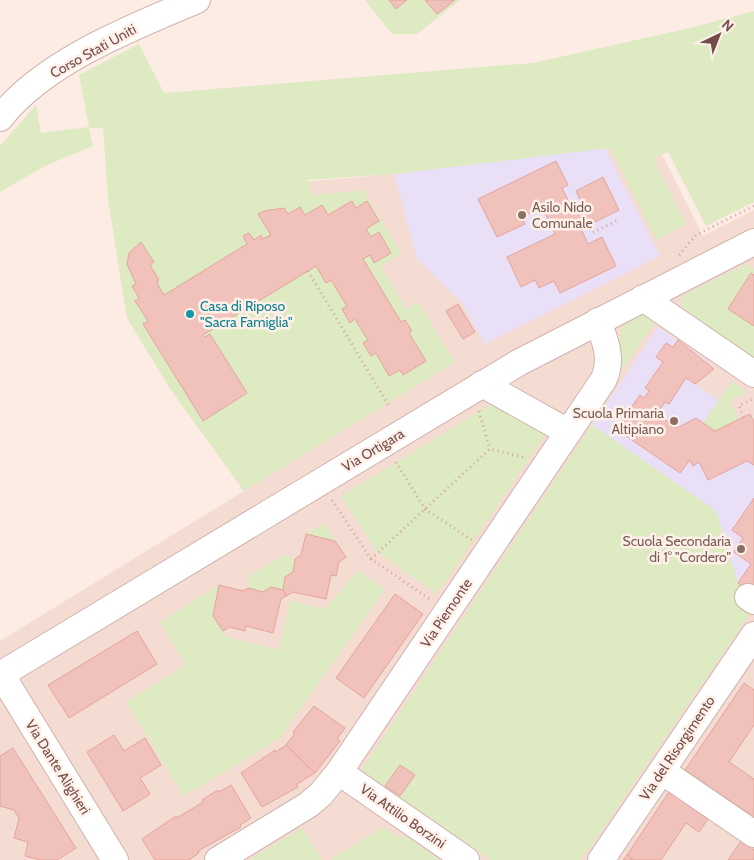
<svg xmlns="http://www.w3.org/2000/svg" width="754" height="860" font-family="Cabin,sans-serif">
  <rect width="100%" height="100%" fill="#fcece4"/>
  <!-- residential -->
  <path fill="#f4dcd2" d="M656 143 703 236 754 210V860H0V641L244 491 171 390 127 318 108 198 394 174Z"/>
  <!-- education -->
  <g fill="#e9e0f8">
    <path d="M605 148 660 256 485 344 461 302 417 259 394 174Z"/>
    <path d="M658 327 701 356 714 369 695 384 734 410 739 419 750 414 754 422V594L738 583 716 511 592 425Z"/>
  </g>
  <!-- green -->
  <g fill="#ddeac2">
    <path d="M365 0H460L417 34H392Z"/>
    <path d="M754 11V202L706 226 668 152 653 159 686 224 657 240 610 148 394 174 307 180 313 195 363 190 401 254 381 266 406 309 418 302 455 362 244 491 171 390 127 318 108 198 103 128H89L93 146 47 165 0 192V146L36 105 41 133 89 127 79 75 139 44 164 93 533 63 690 28Z"/>
    <path d="M746 264 754 269V357L684 309 680 302 685 294Z"/>
    <path d="M648 311 657 319 617 377 621 330 625 324Z"/>
    <path d="M732 381 747 392 729 401 739 420 715 431 703 423Z"/>
    <path d="M498 400 549 429 437 594 377 552 341 496Z"/>
    <path d="M592 425 716 511 738 583 754 594V608L581 860H491L361 770Z"/>
    <path d="M324 523 335 541 306 534Z"/>
    <path d="M283 555 295 559 293 572 285 577 283 590 271 587 263 592 248 588 249 576Z"/>
    <path d="M358 571 385 589 280 738 184 796 126 702 186 665 160 622 219 585 213 616 227 637 279 650 290 601 325 609Z"/>
    <path d="M383 827 401 839 404 835 440 860H330Z"/>
    <path d="M302 828 322 860H249Z"/>
  </g>
  <!-- building -->
  <g fill="#f1c2bb" stroke="#e4a49c">
    <path d="M389 0H407L396 9Z"/>
    <path d="M425 0H455L437 14Z"/>
    <path d="M556 161 568 185 562 188 575 214 585 210 576 191 603 177 619 210 581 229 588 244 602 237 616 266 560 293 554 281 539 288 535 280 521 287 507 257 555 234 542 207 522 217 525 224 497 237 478 199Z"/>
    <path d="M352 201 356 208 367 201 379 221 366 229 371 237 379 232 391 253 374 263 370 255 363 259 401 322 405 320 412 331 409 333 426 361 403 375 400 370 389 376 376 353 371 356 363 343 368 340 355 319 350 323 342 309 347 306 331 280 326 283 316 266 203 335 205 337 210 334 247 393 203 421 143 324 148 321 135 301 139 298 132 286 136 284 127 264 129 253 141 242 154 262 150 265 159 280 157 281 159 287 164 295 247 244 243 236 249 233 254 240 261 235 262 239 271 235 258 214 264 211 284 208 288 214 300 207 305 215 322 205 328 215Z"/>
    <path d="M751 273 754 275V326L728 309Z"/>
    <path d="M458 304 475 332 463 339 446 311Z"/>
    <path d="M678 340 714 369 695 384 686 378 669 404 665 402 657 414 677 428 696 418 715 431 750 414 754 422V465L747 461 708 480 699 462 693 466 690 460 680 473 616 429 640 395 644 398 649 391 645 388 663 362 656 357 666 343 673 347Z"/>
    <path d="M754 498V594L738 583 751 564 734 552 743 538 732 530Z"/>
    <path d="M306 534 335 541 346 557 339 562 336 576 331 575 326 599 293 592 286 596 283 590 285 577 293 572 295 559 301 555Z"/>
    <path d="M219 585 243 591 248 588 263 592 271 587 283 590 286 596 281 599 273 633 246 626 245 631 230 627 223 631 213 616Z"/>
    <path d="M395 594 423 614 364 698 336 678Z"/>
    <path d="M137 631 157 664 69 718 48 685Z"/>
    <path d="M744 683 754 690V725L729 762 754 779V817L685 770Z"/>
    <path d="M314 706 345 728 337 739 340 741 315 773 286 745 295 733 293 732Z"/>
    <path d="M114 735 124 751 145 738 161 765 140 778 150 794 123 811 87 752Z"/>
    <path d="M286 745 315 773 297 784 298 787 262 807 241 773 275 750 276 752Z"/>
    <path d="M13 748 76 848 57 860H40L25 856 28 842 14 838 19 818 14 810 0 806V756Z"/>
    <path d="M400 765 415 775 400 796 385 786Z"/>
    <path d="M231 785 251 818 240 825 241 827 198 851 199 853 189 860H155L142 839 176 816 177 818 203 802 202 800 218 790 219 792Z"/>
    <path d="M669 792 708 819 699 832 686 823 661 860H634L627 855Z"/>
    <path d="M741 841 754 850V860H728Z"/>
    <path d="M627 855 634 860H623Z"/>
  </g>
  <g fill="none" stroke-linecap="round" stroke-linejoin="round">
    <!-- minor casing -->
    <g stroke="#d0b3ad" stroke-width="28">
      <g id="minor">
        <path d="M0 118C45 61 131 28 197 0"/>
        <path d="M643 298 754 374"/>
        <path d="M482 384 568 432"/>
        <path d="M748 597 754 601"/>
        <path d="M1 674 115 860"/>
        <path d="M0 675 518 363 754 242"/>
        <path d="M662 771 754 834"/>
        <path d="M339 772 466 860"/>
        <path d="M218 860 308 805 321 794 339 772 604 379C613 358 605 341 598 321"/>
        <path d="M601 860 754 635"/>
      </g>
    </g>
    <!-- path -->
    <g stroke="#d6a59f" stroke-width="3" stroke-dasharray="1 4" stroke-linecap="butt">
      <path d="M588 225 592 233 618 220"/>
      <path d="M679 255 696 235 754 206"/>
      <path d="M308 271 389 406"/>
      <path d="M479 411 490 449"/>
      <path d="M744 417 739 406 754 398"/>
      <path d="M396 462 425 509 472 540"/>
      <path d="M332 500 371 559 431 600"/>
      <path d="M371 559 490 449 526 458"/>
    </g>
    <!-- minor -->
    <use href="#minor" stroke="#fff" stroke-width="26"/>
  </g>
  <!-- markers -->
  <g fill="#8d6e63" stroke="#fff1ea" stroke-width="2">
    <circle cx="522" cy="215" r="5"/>
    <circle cx="674" cy="421" r="5"/>
    <circle cx="741" cy="549" r="5"/>
  </g>
  <circle fill="#0f9aa8" stroke="#fff1ea" stroke-width="2" cx="190" cy="314" r="5"/>
  <g text-anchor="middle" dominant-baseline="central" stroke-width="5" stroke-linejoin="round" paint-order="stroke">
    <!-- street labels -->
    <g font-size="14" fill="#744d49" stroke="#fff1ea">
      <text transform="translate(93 51) rotate(-29)">Corso Stati Uniti</text>
      <text transform="translate(373 450) rotate(-31)">Via Ortigara</text>
      <text transform="translate(446 613) rotate(-56)">Via Piemonte</text>
      <text transform="translate(677 748) rotate(-56)">Via del Risorgimento</text>
      <text transform="translate(58 767) rotate(58)">Via Dante Alighieri</text>
      <text transform="translate(403 816) rotate(35)">Via Attilio Borzini</text>
    </g>
    <!-- education labels -->
    <g font-size="14" fill="#785e54" stroke="#fff1ea" text-anchor="end">
      <text x="532" y="207" text-anchor="start">Asilo Nido<tspan x="532" dy="16">Comunale</tspan></text>
      <text x="664" y="413">Scuola Primaria<tspan x="664" dy="16">Altipiano</tspan></text>
      <text x="731" y="541">Scuola Secondaria<tspan x="731" dy="16">di 1° "Cordero"</tspan></text>
    </g>
    <!-- culture labels -->
    <g font-size="14" fill="#0d838f" stroke="#fff1ea" text-anchor="start">
      <text x="200" y="306">Casa di Riposo<tspan x="200" dy="16">"Sacra Famiglia"</tspan></text>
    </g>
  </g>
  <!-- north arrow -->
  <g transform="translate(719 35) rotate(43)" stroke="#fff1ea" stroke-width="4" paint-order="stroke">
  <path d="M0-4L9 19L0 12L-9 19Z" fill="#744d49"/>
  <text y="-8" font-size="14" font-weight="bold" text-anchor="middle" fill="#744d49">N</text>
  </g>
</svg>
